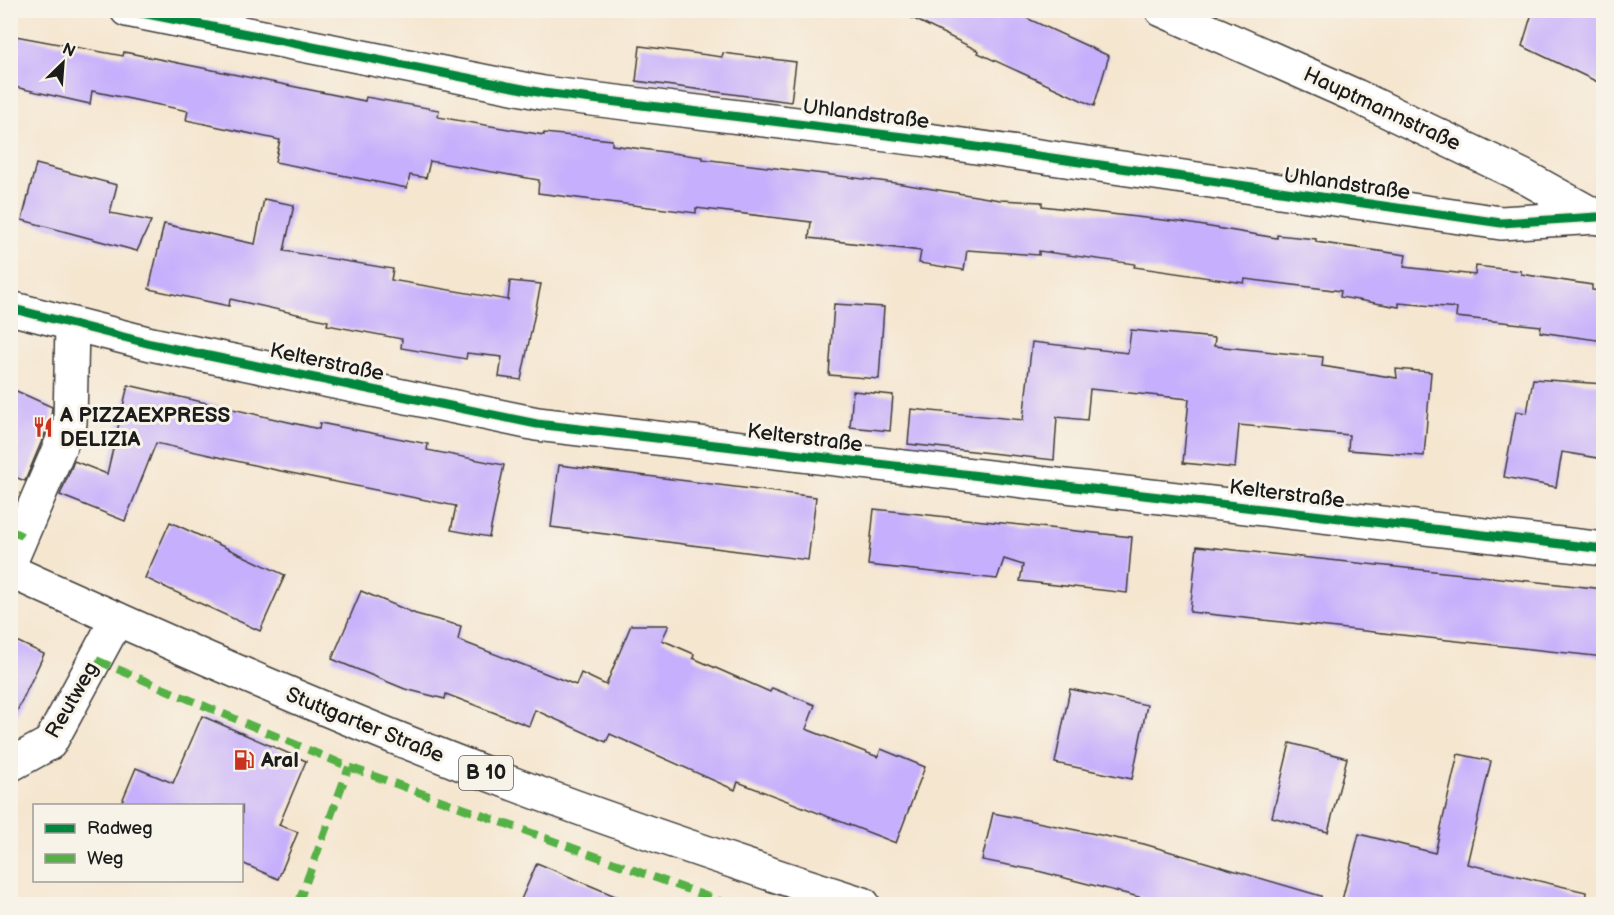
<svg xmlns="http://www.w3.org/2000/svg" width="1614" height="915" font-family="'Balsamiq Sans',sans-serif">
  <rect width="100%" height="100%" fill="#f7f3e8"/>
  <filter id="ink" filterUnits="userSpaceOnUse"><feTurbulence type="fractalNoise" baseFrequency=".0167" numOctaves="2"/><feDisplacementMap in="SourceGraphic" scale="12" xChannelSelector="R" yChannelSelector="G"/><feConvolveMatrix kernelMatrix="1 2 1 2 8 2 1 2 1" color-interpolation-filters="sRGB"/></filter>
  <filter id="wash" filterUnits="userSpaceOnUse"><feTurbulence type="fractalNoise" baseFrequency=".008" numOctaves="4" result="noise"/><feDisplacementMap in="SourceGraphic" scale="24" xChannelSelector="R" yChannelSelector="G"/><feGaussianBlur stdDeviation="1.35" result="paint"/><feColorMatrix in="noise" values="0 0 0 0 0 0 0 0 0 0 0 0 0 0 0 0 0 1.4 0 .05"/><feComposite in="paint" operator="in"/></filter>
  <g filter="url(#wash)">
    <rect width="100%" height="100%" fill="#f5e6d0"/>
    <g id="blocks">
      <!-- building -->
      <g fill="#c6affc">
        <path d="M896 10H1009L1109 56 1094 106 978 53 979 51Z"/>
        <path d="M1533 10H1604V85L1522 46Z"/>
        <path d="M10 35 123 56 124 52 365 101 366 97 439 110 438 117 544 135V133L612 140V145L703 157 702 159 896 183 1000 200 1042 202V206L1180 222 1277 238V235L1316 239V242L1406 255 1404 267 1475 275 1476 266 1521 271V274L1592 285V290L1604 291V341L1540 332 1541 326 1456 317 1457 308 1399 303V307L1340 297 1341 291 1245 279 1244 283 1134 267 1135 264 1039 251V255L967 250 964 270 919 263 921 251 809 238 811 222 696 208V213L538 193 539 180 430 161 426 178 410 175 407 188 275 162 280 140 186 120 188 111 92 91 90 104 10 86Z"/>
        <path d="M640 46 722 57 723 53 796 62 791 102 636 81Z"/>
        <path d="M36 164 117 185 110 213 151 221 137 251 22 220Z"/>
        <path d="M264 199 294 205 284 251 393 269 391 280 508 300 510 281 541 284 521 380 499 377 502 357 467 353 466 359 401 348 402 339 327 325 328 321 230 299 229 306 149 289 164 224 255 244Z"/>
        <path d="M834 304 884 307 879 379 829 375Z"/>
        <path d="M1131 330 1215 338 1214 346 1323 357 1322 366 1397 378 1396 369 1431 372 1424 456 1348 450 1349 435 1239 425 1235 468 1183 463 1189 399 1090 389 1087 420 1057 417 1054 460 908 444 911 409 1023 420 1032 342 1128 353Z"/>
        <path d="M1533 379 1604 384V459L1562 452 1556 487 1504 477 1516 411 1527 413Z"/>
        <path d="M128 385 319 429 320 423 428 444 427 450 504 465 489 537 451 530 456 506 276 470 156 443 125 521 60 495 74 461 107 474Z"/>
        <path d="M10 388 52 407 51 419 25 481 10 475Z"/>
        <path d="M853 391 893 395 890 431 850 427Z"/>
        <path d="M559 465 816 497 808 560 551 527Z"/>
        <path d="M874 509 1132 537 1127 593 1020 581 1023 565 1004 559 997 579 868 565Z"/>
        <path d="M170 522 285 575 260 631 145 578Z"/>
        <path d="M1197 546 1604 589V657L1190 612Z"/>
        <path d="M361 591 416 614 461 626 458 640 576 685 581 673 606 685 631 625H669L662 640 694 654 693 658 770 692 772 688 815 705 806 729 878 757 881 749 925 767 896 843 738 782 735 790 610 734 606 742 535 710 529 726 446 694 445 699 405 689 332 659Z"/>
        <path d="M10 638 44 654 10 726Z"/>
        <path d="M1070 689 1147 705 1132 779 1055 763Z"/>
        <path d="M202 716 306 761 279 825 298 832 278 879 242 863V806H120L136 768 173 783Z"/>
        <path d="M1290 743 1347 758 1328 832 1272 817Z"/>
        <path d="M1458 754 1491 761 1467 864 1586 892 1585 904H1341L1359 834 1435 853Z"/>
        <path d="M993 813 1144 844 1321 896 1320 904H1166L1034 870 982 860Z"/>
        <path d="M537 863 634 904H519Z"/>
      </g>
    </g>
  </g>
  <g filter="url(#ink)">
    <use href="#blocks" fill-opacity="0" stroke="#3d3a37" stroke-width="1.5"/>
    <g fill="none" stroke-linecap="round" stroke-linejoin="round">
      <!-- minor casing -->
      <g stroke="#3d3a37" stroke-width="36">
        <g id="minor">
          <path d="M127 10 543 93 928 140 1501 223 1597 217"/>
          <path d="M1162 10 1356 96 1525 177 1599 218"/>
          <path d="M10 308 151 344 537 424 1604 549"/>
          <path d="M10 563 70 423 72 324"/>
          <path d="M10 765 50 743 117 619"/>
        </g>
      </g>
      <!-- major casing -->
      <g stroke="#3d3a37" stroke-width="36">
        <path id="major" d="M10 571C178 647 347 721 519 786 633 829 748 867 863 904"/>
      </g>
      <!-- minor -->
      <use href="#minor" stroke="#fff" stroke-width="33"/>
      <!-- major -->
      <use href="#major" stroke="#fff" stroke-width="33"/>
      <!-- quiet -->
      <g stroke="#55b145" stroke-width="8" stroke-dasharray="15 8" stroke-linecap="butt">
        <path d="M10 530 22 536"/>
        <path d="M96 660 349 767 728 904"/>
        <path d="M298 904 349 767"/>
      </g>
      <!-- cycleway casing -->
      <g stroke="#f7f3e8" stroke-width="13">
        <g id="cycleway">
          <path d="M127 10 543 93 928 140 1501 223 1597 217"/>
          <path d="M10 308 151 344 537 424 1604 549"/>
        </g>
      </g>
      <!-- cycleway -->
      <use href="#cycleway" stroke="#00873e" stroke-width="9"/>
    </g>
  </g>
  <!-- icons -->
  <defs>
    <g id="restaurant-bare" transform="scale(1.62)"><path d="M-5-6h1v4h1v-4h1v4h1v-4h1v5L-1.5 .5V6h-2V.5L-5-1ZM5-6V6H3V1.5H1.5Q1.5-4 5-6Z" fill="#c8321e" stroke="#f7f3e8" stroke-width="2.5" paint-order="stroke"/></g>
    <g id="fuel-bare" transform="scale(1.62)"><path d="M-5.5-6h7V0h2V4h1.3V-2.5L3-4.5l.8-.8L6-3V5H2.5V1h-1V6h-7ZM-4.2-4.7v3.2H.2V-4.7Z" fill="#c8321e" stroke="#f7f3e8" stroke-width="2.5" paint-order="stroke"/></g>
  </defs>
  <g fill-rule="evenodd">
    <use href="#restaurant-bare" x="43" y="427"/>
    <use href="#fuel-bare" x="244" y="760"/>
  </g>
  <g text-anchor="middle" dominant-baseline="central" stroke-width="6" stroke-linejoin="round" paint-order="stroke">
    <!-- shield labels -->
    <rect fill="#f7f3e8" stroke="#5e5c59" stroke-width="1.5" x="459" y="756" width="54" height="34" rx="4.5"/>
    <g font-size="20" font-weight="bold" fill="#1c1c1c">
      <text x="486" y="773">B 10</text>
    </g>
    <!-- street labels -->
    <g font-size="21" fill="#1c1c1c" stroke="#f7f3e8">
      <text transform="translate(1382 109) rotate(25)">Hauptmannstraße</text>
      <text transform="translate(866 114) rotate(7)">Uhlandstraße</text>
      <text transform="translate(1347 184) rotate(8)">Uhlandstraße</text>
      <text transform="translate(327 362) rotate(12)">Kelterstraße</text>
      <text transform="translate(805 438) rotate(7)">Kelterstraße</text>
      <text transform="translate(1287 494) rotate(7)">Kelterstraße</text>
      <text transform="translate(72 700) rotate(-60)">Reutweg</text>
      <text transform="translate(365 725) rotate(22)">Stuttgarter Straße</text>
    </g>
    <!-- poi labels -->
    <g font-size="21" font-weight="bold" fill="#1c1c1c" stroke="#f7f3e8" text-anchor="start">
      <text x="60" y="415">A PIZZAEXPRESS<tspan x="60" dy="24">DELIZIA</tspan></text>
      <text x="261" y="760">Aral</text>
    </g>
  </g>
  <!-- margin -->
  <rect width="1614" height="915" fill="none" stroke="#f7f3e8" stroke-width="36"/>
  <!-- legend -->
  <rect x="33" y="804" width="210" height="78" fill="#f7f3e8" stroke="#9f9d96" stroke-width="1.5"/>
  <rect x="45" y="824" width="30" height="9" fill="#00873e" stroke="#9f9d96" stroke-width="1.5"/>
  <text x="87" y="834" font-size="18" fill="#1c1c1c">Radweg</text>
  <rect x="45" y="854" width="30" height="9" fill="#55b145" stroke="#9f9d96" stroke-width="1.5"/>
  <text x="87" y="864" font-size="18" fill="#1c1c1c">Weg</text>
  <!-- north arrow -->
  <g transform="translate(63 63) rotate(25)" stroke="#f7f3e8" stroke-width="4.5" paint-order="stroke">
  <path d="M0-4.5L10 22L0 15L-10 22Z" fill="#1c1c1c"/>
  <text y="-9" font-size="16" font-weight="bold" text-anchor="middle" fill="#1c1c1c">N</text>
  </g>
</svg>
